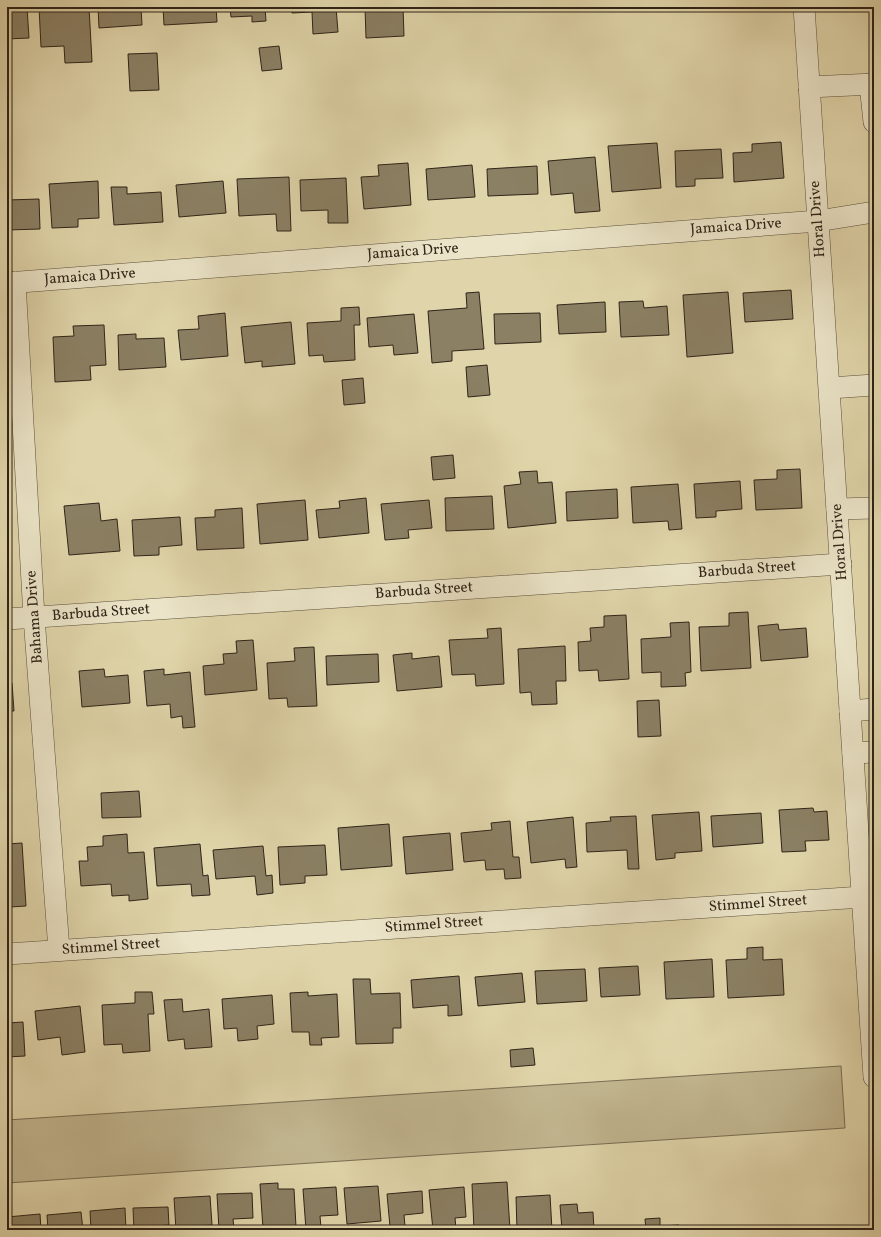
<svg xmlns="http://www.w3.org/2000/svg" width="881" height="1237" font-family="Vollkorn,serif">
  <rect width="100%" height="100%" fill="#e0d5aa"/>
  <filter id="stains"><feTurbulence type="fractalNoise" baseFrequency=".005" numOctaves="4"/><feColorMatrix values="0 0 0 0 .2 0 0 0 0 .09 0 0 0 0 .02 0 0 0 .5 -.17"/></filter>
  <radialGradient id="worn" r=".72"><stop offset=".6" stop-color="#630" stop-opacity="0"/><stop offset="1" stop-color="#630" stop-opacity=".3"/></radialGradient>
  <!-- green -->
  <path fill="#c2b791" stroke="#786e54" d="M841 1066 845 1128 7 1183V1120Z"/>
  <!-- building -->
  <g fill="#8b8064" stroke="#2f2418">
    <path d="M7 7H27L29 38 7 39Z"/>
    <path d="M39 7H89L92 62 65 63 64 46 41 47Z"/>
    <path d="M98 7H141L142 25 99 28Z"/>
    <path d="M163 7H216L217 22 164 25Z"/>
    <path d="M230 7H265L266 21 252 22V16L231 17Z"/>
    <path d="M291 7H336L338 32 313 34 312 12 292 13Z"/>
    <path d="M365 7H403L404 36 366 38Z"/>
    <path d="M279 46 282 69 262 71 259 48Z"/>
    <path d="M157 53 159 90 130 91 128 54Z"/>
    <path d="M781 142 784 178 734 182 733 153 752 152V144Z"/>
    <path d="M657 143 661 188 612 192 608 146Z"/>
    <path d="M721 149 723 178 695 179V186L676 187 675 151Z"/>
    <path d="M595 157 600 211 575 213 573 193 551 195 548 161Z"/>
    <path d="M408 163 411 205 364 209 361 177 379 176 378 165Z"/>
    <path d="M472 165 475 197 428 200 426 169Z"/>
    <path d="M537 166 538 194 488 196 487 169Z"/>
    <path d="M289 177 291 231H277L276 214 239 216 237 179Z"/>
    <path d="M346 178 348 223H328V210L301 211 300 180Z"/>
    <path d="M98 181 99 218 78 219V227L52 228 49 184Z"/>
    <path d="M223 181 226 213 179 217 176 185Z"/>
    <path d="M111 187H127V194L161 192 163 222 114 225Z"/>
    <path d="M39 199 40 229 7 230V200Z"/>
    <path d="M791 290 793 319 745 322 743 293Z"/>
    <path d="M479 292 484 349 452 351V361L432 363 428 311 467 308 466 293Z"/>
    <path d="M728 292 733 353 687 357 683 295Z"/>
    <path d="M643 301 644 308 667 306 669 335 621 337 619 302Z"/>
    <path d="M605 302 606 332 559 334 557 305Z"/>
    <path d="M359 307 360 325H354L355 360 324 362 323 355 309 356 307 323 341 321V308Z"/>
    <path d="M225 313 228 356 181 360 178 330 199 329 198 316Z"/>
    <path d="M540 313 541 342 495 344 494 314Z"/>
    <path d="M414 314 418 353 394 355 393 345 369 347 367 318Z"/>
    <path d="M291 322 295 364 262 367V361L245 363 241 327Z"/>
    <path d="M104 325 106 365 90 366 91 380 55 382 53 337 74 336 73 326Z"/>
    <path d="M136 334V339L164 338 166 367 119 370 118 335Z"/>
    <path d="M487 365 490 395 468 397 466 367Z"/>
    <path d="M363 378 365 403 344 405 342 380Z"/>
    <path d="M453 455 455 478 433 480 431 457Z"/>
    <path d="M800 469 802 508 756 510 754 480 777 479V470Z"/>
    <path d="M537 471 538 483 552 482 556 523 508 528 504 486 521 484 519 472Z"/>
    <path d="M740 481 742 509 716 511V517L696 518 694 484Z"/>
    <path d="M678 484 682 529 669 530 668 521 633 523 631 487Z"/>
    <path d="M617 489 618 518 567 521 566 492Z"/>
    <path d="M492 496 494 529 446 531 445 498Z"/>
    <path d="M366 498 369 533 319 538 316 510 340 508 339 501Z"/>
    <path d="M305 500 308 540 260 544 257 504Z"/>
    <path d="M429 500 432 528 408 530 409 538 385 540 381 504Z"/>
    <path d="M99 503 101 521 117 519 120 551 69 555 64 506Z"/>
    <path d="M242 508 244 548 197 550 195 518 215 517V510Z"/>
    <path d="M180 517 182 545 159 547V555L134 556 132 520Z"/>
    <path d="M748 612 751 668 701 671 699 627 729 626V613Z"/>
    <path d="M626 615 629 679 599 681 598 670 579 671 578 642 591 641 590 628 604 627V616Z"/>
    <path d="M689 622 691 672 685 673 686 686 661 687V672L642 673 641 639 671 637 670 623Z"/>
    <path d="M778 624 779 630 806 628 808 657 761 661 758 626Z"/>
    <path d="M501 628 504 684 476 686 475 674 452 675 449 640 488 638 487 629Z"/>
    <path d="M253 640 257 690 205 695 203 666 224 664 223 654 237 653 236 641Z"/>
    <path d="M565 646 566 681H556L557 704 532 705 531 692 520 693 518 649Z"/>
    <path d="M314 647 317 706 288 707 287 698 269 699 267 663 295 661 294 648Z"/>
    <path d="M412 653V659L439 656 442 687 397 691 393 655Z"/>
    <path d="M378 654 379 682 327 685 326 656Z"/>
    <path d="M104 669 105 677 128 675 130 703 82 707 79 671Z"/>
    <path d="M164 669V675L190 672 195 727 183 728 182 716 171 718 170 704 147 706 144 671Z"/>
    <path d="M7 683H12L14 711H7Z"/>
    <path d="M659 700 661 736 638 737 637 701Z"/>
    <path d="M139 791 141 817 102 818 101 793Z"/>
    <path d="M813 808 814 812 827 811 829 840 805 841 806 851 782 852 779 810Z"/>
    <path d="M699 812 702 851 675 853V858L656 860 652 815Z"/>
    <path d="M761 813 763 843 713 847 711 816Z"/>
    <path d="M636 816 639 869H628L627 850 587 852 586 823 611 821 610 817Z"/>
    <path d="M573 817 577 867 566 868 565 859 531 863 527 822Z"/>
    <path d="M510 821 513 857H519L521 878 505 879 504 869 486 870 485 860 464 862 461 833 492 830 491 823Z"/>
    <path d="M389 824 392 866 341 870 338 828Z"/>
    <path d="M450 833 453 870 406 874 403 837Z"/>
    <path d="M127 834 128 853 144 852 148 899 129 901V895L112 896 111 884 81 886 79 861H88L87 847 103 846V836Z"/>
    <path d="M22 843 26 906 10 907 9 883H7V844Z"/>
    <path d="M200 844 203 876 208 875 210 895 192 896 191 884 157 886 154 848Z"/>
    <path d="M325 845 327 875 305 876V883L280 885 278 847Z"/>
    <path d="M263 846 266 876 272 875 273 893 257 895 255 876 216 879 213 850Z"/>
    <path d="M763 947V960L782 959 784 995 728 998 726 960 747 959V948Z"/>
    <path d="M712 959 714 997 666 999 664 962Z"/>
    <path d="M638 966 640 995 601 997 599 968Z"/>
    <path d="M585 969 587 1001 537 1004 535 971Z"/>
    <path d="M522 973 525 1002 478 1006 475 977Z"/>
    <path d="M459 976 462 1015 448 1016V1005L413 1008 411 980Z"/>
    <path d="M353 979H370L371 994 400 993 401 1028H393V1043L356 1044Z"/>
    <path d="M135 992H152L154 1014H148L150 1051 123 1053 122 1044 104 1045 102 1005 135 1003Z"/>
    <path d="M308 992V996L337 994 339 1037 321 1038 322 1045H310L309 1032H292L290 993Z"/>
    <path d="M272 995 274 1024 257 1026 258 1039 238 1041 237 1028 224 1029 222 999Z"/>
    <path d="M182 999 183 1012 209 1009 212 1047 185 1049 184 1039 168 1041 164 1000Z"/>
    <path d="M80 1006 85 1052 62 1055 60 1037 38 1040 35 1011Z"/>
    <path d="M23 1022 25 1056 7 1057V1023Z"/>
    <path d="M533 1048 535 1065 511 1067 510 1050Z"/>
    <path d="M507 1182 510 1230H474L472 1184Z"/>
    <path d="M278 1183V1189H294L296 1227 263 1229 260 1184Z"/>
    <path d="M378 1186 381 1221 347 1224 344 1188Z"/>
    <path d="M336 1187 338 1215 320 1216 321 1228 306 1230 303 1189Z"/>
    <path d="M464 1187 466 1217 455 1218 456 1229 433 1230 429 1190Z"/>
    <path d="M422 1191 423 1213 404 1215 405 1226 390 1227 387 1194Z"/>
    <path d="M252 1193 253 1218 233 1219 234 1229 219 1230 217 1194Z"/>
    <path d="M550 1195 552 1230H517L516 1197Z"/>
    <path d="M210 1196 212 1225 200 1226 201 1230H176L174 1198Z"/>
    <path d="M577 1204 578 1213 593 1212 594 1230H562L560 1205Z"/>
    <path d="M168 1207 169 1225 157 1226V1230H134L133 1208Z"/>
    <path d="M125 1208 126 1230H91L90 1211Z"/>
    <path d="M81 1212 83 1230H48L47 1215Z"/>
    <path d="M40 1214 41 1230H7V1217Z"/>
    <path d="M660 1218V1226L679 1225 680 1230H646L645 1219Z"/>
    <path d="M637 1226V1230H603L602 1229Z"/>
  </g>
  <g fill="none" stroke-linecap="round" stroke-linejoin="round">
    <!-- minor casing -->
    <g stroke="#5b503c" stroke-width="22">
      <g id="minor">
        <path d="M804 7 874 1077"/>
        <path d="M870 84 874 122"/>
        <path d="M809 87 874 84"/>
        <path d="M15 282 34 617 59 950"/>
        <path d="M7 283 818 221 874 212"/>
        <path d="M830 388 874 385"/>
        <path d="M837 509 874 508"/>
        <path d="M7 619 841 564"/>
        <path d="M850 711 874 709"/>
        <path d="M853 753 874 752"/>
        <path d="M7 954 862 897"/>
      </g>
    </g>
    <!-- minor -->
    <use href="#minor" stroke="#ebe4c8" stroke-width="21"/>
  </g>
  <g text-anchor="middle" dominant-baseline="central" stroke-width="4" stroke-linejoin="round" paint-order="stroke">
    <!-- street labels -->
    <g font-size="15" fill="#2f2418" stroke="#ebe4c8">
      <text transform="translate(818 219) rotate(-94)">Horal Drive</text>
      <text transform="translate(736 227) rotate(-4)">Jamaica Drive</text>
      <text transform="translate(413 252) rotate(-4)">Jamaica Drive</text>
      <text transform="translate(90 277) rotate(-4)">Jamaica Drive</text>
      <text transform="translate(840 542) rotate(-94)">Horal Drive</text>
      <text transform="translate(747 570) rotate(-4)">Barbuda Street</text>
      <text transform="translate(424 591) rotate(-4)">Barbuda Street</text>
      <text transform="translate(101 613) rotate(-4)">Barbuda Street</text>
      <text transform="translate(35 617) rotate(-94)">Bahama Drive</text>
      <text transform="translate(758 904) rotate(-4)">Stimmel Street</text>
      <text transform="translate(434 925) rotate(-4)">Stimmel Street</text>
      <text transform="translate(111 947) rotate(-4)">Stimmel Street</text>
    </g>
  </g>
  <!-- margin -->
  <rect width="881" height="1237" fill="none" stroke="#e0d5aa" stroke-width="24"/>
  <rect x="8" y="8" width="865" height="1221" fill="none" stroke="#2f2418" stroke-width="2"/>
  <rect x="12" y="12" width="857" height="1213" fill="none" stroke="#2f2418"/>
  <rect width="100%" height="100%" filter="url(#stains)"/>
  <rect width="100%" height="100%" fill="url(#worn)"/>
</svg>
